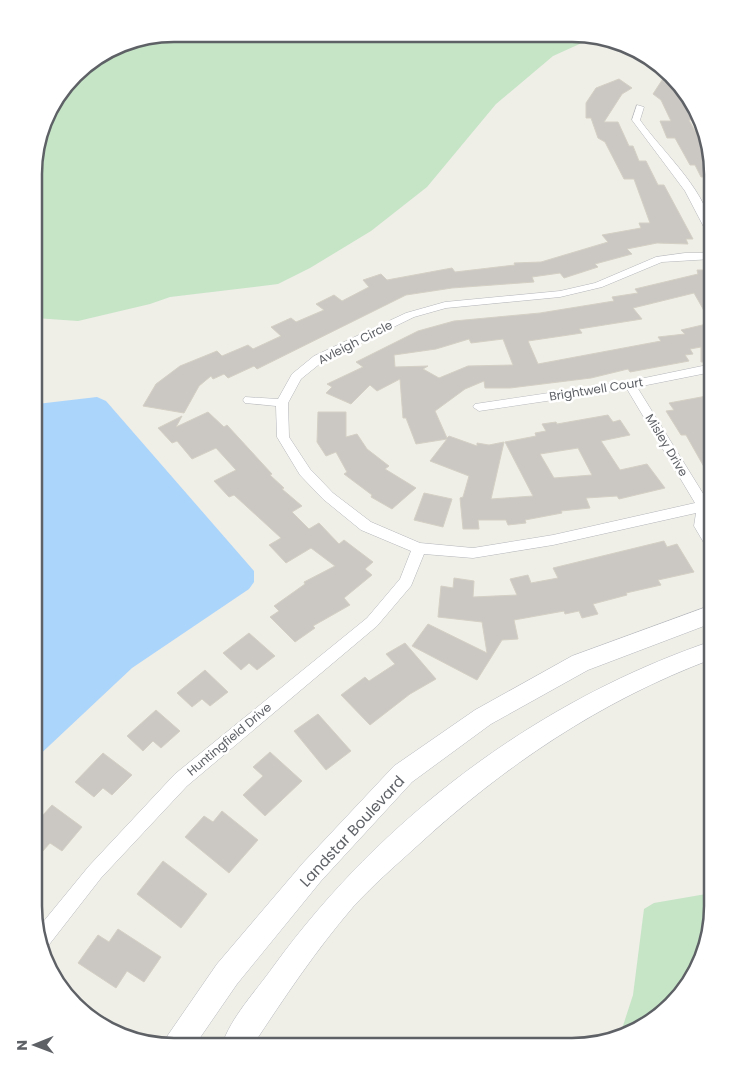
<svg xmlns="http://www.w3.org/2000/svg" width="746" height="1080" font-family="Poppins,sans-serif">
  <rect width="100%" height="100%" fill="#efeee7"/>
  <!-- green -->
  <g fill="#c5e5c6">
    <path d="M175 34 590 35 595 37 553 56 496 104 427 187 371 231 310 268 278 284 170 297 150 304 78 321 35 318V156L52 104 82 69 129 41Z"/>
    <path d="M712 893V915L688 984 633 1032 620 1035 633 995 644 909 654 903Z"/>
  </g>
  <!-- water -->
  <path fill="#abd5fb" d="M97 397 106 401 254 571V582L249 589 132 668 34 760 35 398 37 404Z"/>
  <!-- building -->
  <g fill="#cbc8c4" stroke="#d4d0c5" fill-rule="evenodd">
    <path d="M666 74 691 104 688 105 696 120H689L707 153 712 176 701 177 695 165H690L675 138H667L660 121H671L661 100 653 94Z"/>
    <path d="M619 79 632 88 622 94 604 122H618L629 146H633L639 161H646L658 185H664L693 239H686L688 244 657 243 627 249 632 254 595 264 598 267 564 278 560 273 532 277 534 282 452 288 406 295 257 369 254 366 228 378 224 374 213 379 211 376 199 386 184 413 143 406 156 384 180 366 217 351 222 356 248 345 253 349 281 336 271 327 291 318 296 322 324 310 316 304 334 295 342 301 369 287 363 280 381 274 387 280 452 268 455 272 515 265 514 263 541 262 608 242 602 235 641 228 639 223H650L634 179H624L605 142 598 138 591 118H586V103L596 88Z"/>
    <path d="M697 270H712V362H701V347L690 349 693 354 685 355 689 361 630 372 628 369 591 378 510 388H485L484 381 465 389 435 411 447 438 449 436 477 446V443L489 445 504 442 491 499 533 496 505 442 536 436 535 433 546 431 542 424 556 422 557 424 608 415 613 422 620 420 630 435 601 441 620 470 647 464 665 488 619 499 617 496 586 498 590 508 561 511 562 513 525 520 526 523 508 525 506 520H478L479 529H463L460 498 463 497 469 476 430 461 447 439 416 444 406 418H403L400 379 377 391 370 385 351 404 326 393 332 387 327 384 363 367 356 362 418 331 454 321 540 313 614 301 612 297 638 293 635 289 698 274ZM694 293 711 323 681 330 685 334 658 337 661 341 538 364 528 341 582 333 579 329 642 319 633 308ZM469 339 471 343 503 339 513 365 468 366 439 378 423 369 428 366 395 367 394 355 436 349ZM578 448 592 475 554 478 540 454Z"/>
    <path d="M712 395V481L686 435H681L666 411 674 410 669 403Z"/>
    <path d="M208 412 224 427 227 425 272 474 270 475 284 488 282 489 302 506 292 512 309 529 319 523 339 544 344 540 373 562 365 569 372 575 344 598 350 605 313 626 315 628 295 642 270 617 279 611 274 606 305 584 304 582 335 566 311 548 286 563 269 545 281 538 234 495 229 497 214 481 236 470 216 448 192 459 177 441 172 443 158 428 182 416 176 427Z"/>
    <path d="M318 412H346V437L357 434 367 449 389 466 385 469 416 488 392 509 371 497 372 495 344 474 347 472 336 452 326 456 317 442Z"/>
    <path d="M424 493 452 499 443 527 414 520Z"/>
    <path d="M664 541 667 547 677 544 694 572 658 580 661 585 626 593 627 595 593 604 598 614 582 618 579 611 565 614 564 611 514 620 518 639 502 640 477 680 412 646 428 624 487 653 482 622 438 617 441 586 453 588 454 578 474 581 473 597 517 595 510 579 528 575 531 583 558 578 553 568Z"/>
    <path d="M249 633 275 656 257 670 249 663 241 670 223 653Z"/>
    <path d="M405 643 436 679 410 694 370 725 341 695 365 677 369 681 395 664 386 654Z"/>
    <path d="M205 670 228 692 210 706 202 699 192 707 177 693Z"/>
    <path d="M156 710 180 731 161 748 153 741 143 751 127 736Z"/>
    <path d="M318 714 351 751 326 770 294 731Z"/>
    <path d="M270 752 302 781 265 816 243 795 263 776 253 767Z"/>
    <path d="M103 753 132 775 112 795 103 788 94 797 75 782Z"/>
    <path d="M52 805 82 827 62 851 50 843 42 852 34 847V825Z"/>
    <path d="M222 811 258 840 229 873 185 837 204 816 213 822Z"/>
    <path d="M163 861 207 894 181 928 137 894Z"/>
    <path d="M118 929 161 957 144 982 127 971 116 988 78 963 98 935 109 942Z"/>
  </g>
  <g fill="none" stroke-linecap="round" stroke-linejoin="round">
    <!-- minor casing -->
    <g stroke="#b4b6ba" stroke-width="1">
      <g id="minor">
        <path d="M637 105 644 107 640 120C663 153 712 195 712 236L707 233 685 191 632 120Z"/>
        <path d="M685 253H712V259L662 262 602 287 560 297 446 308 414 317 322 362 301 379 288 403 289 437 310 469 333 493 371 522 420 543 473 548 553 535 695 503 627 389 479 411 473 407 475 404 630 381 712 364V372L637 387 707 500 712 499V513L710 514C708 526 712 536 712 549L707 548 694 526 696 513 553 545 473 558 424 554 411 586 377 626 187 786 101 878 48 946 44 947 39 927 89 866 175 774 367 618 400 579 411 551 361 530 323 499 300 475 277 437 276 406 245 403 243 400 245 397 278 399 292 374 314 356 406 313 445 302 560 291 595 283 656 257Z"/>
      </g>
    </g>
    <!-- secondary casing -->
    <g stroke="#b5b8bd" stroke-width="1">
      <g id="secondary">
        <path d="M712 605V623L588 670 491 724 412 782 321 881 237 984 195 1045H163L168 1035 217 964 303 863 394 766 475 710 572 656Z"/>
        <path d="M712 641V659C600 701 504 766 416 847 395 866 372 886 353 907 316 950 284 998 253 1045H222C231 1017 256 991 273 967 381 818 538 700 712 641Z"/>
      </g>
    </g>
    <!-- minor -->
    <use href="#minor" fill="#fff" fill-rule="evenodd"/>
    <!-- secondary -->
    <use href="#secondary" fill="#fff" fill-rule="evenodd"/>
  </g>
  <g text-anchor="middle" dominant-baseline="central" stroke-width="5" stroke-linejoin="round" paint-order="stroke">
    <!-- street labels -->
    <g font-size="12" fill="#5e6166" stroke="#fff">
      <text transform="translate(355 342) rotate(-27)">Avleigh Circle</text>
      <text transform="translate(596 389) rotate(-9)">Brightwell Court</text>
      <text transform="translate(667 445) rotate(59)">Misley Drive</text>
      <text transform="translate(229 739) rotate(-40)">Huntingfield Drive</text>
    </g>
    <!-- near-street labels -->
    <g font-size="15" fill="#5e6166" stroke="#fff">
      <text transform="translate(352 831) rotate(-47)">Landstar Boulevard</text>
    </g>
  </g>
  <!-- crop -->
  <path d="M0 0H746V1080H0ZM174 42H572A132 132 0 0 1 704 174V906A132 132 0 0 1 572 1038H174A132 132 0 0 1 42 906V174A132 132 0 0 1 174 42Z" fill="#fff" fill-rule="evenodd"/>
  <path fill="none" stroke="#5e6166" stroke-width="2.5" d="M174 42H572A132 132 0 0 1 704 174V906A132 132 0 0 1 572 1038H174A132 132 0 0 1 42 906V174A132 132 0 0 1 174 42Z"/>
  <!-- north arrow -->
  <g transform="translate(35 1045) rotate(269)" stroke="#ffffff" stroke-width="4" paint-order="stroke">
  <path d="M0-4L9 19L0 12L-9 19Z" fill="#5e6166"/>
  <text y="-8" font-size="14" font-weight="bold" text-anchor="middle" fill="#5e6166">N</text>
  </g>
</svg>
